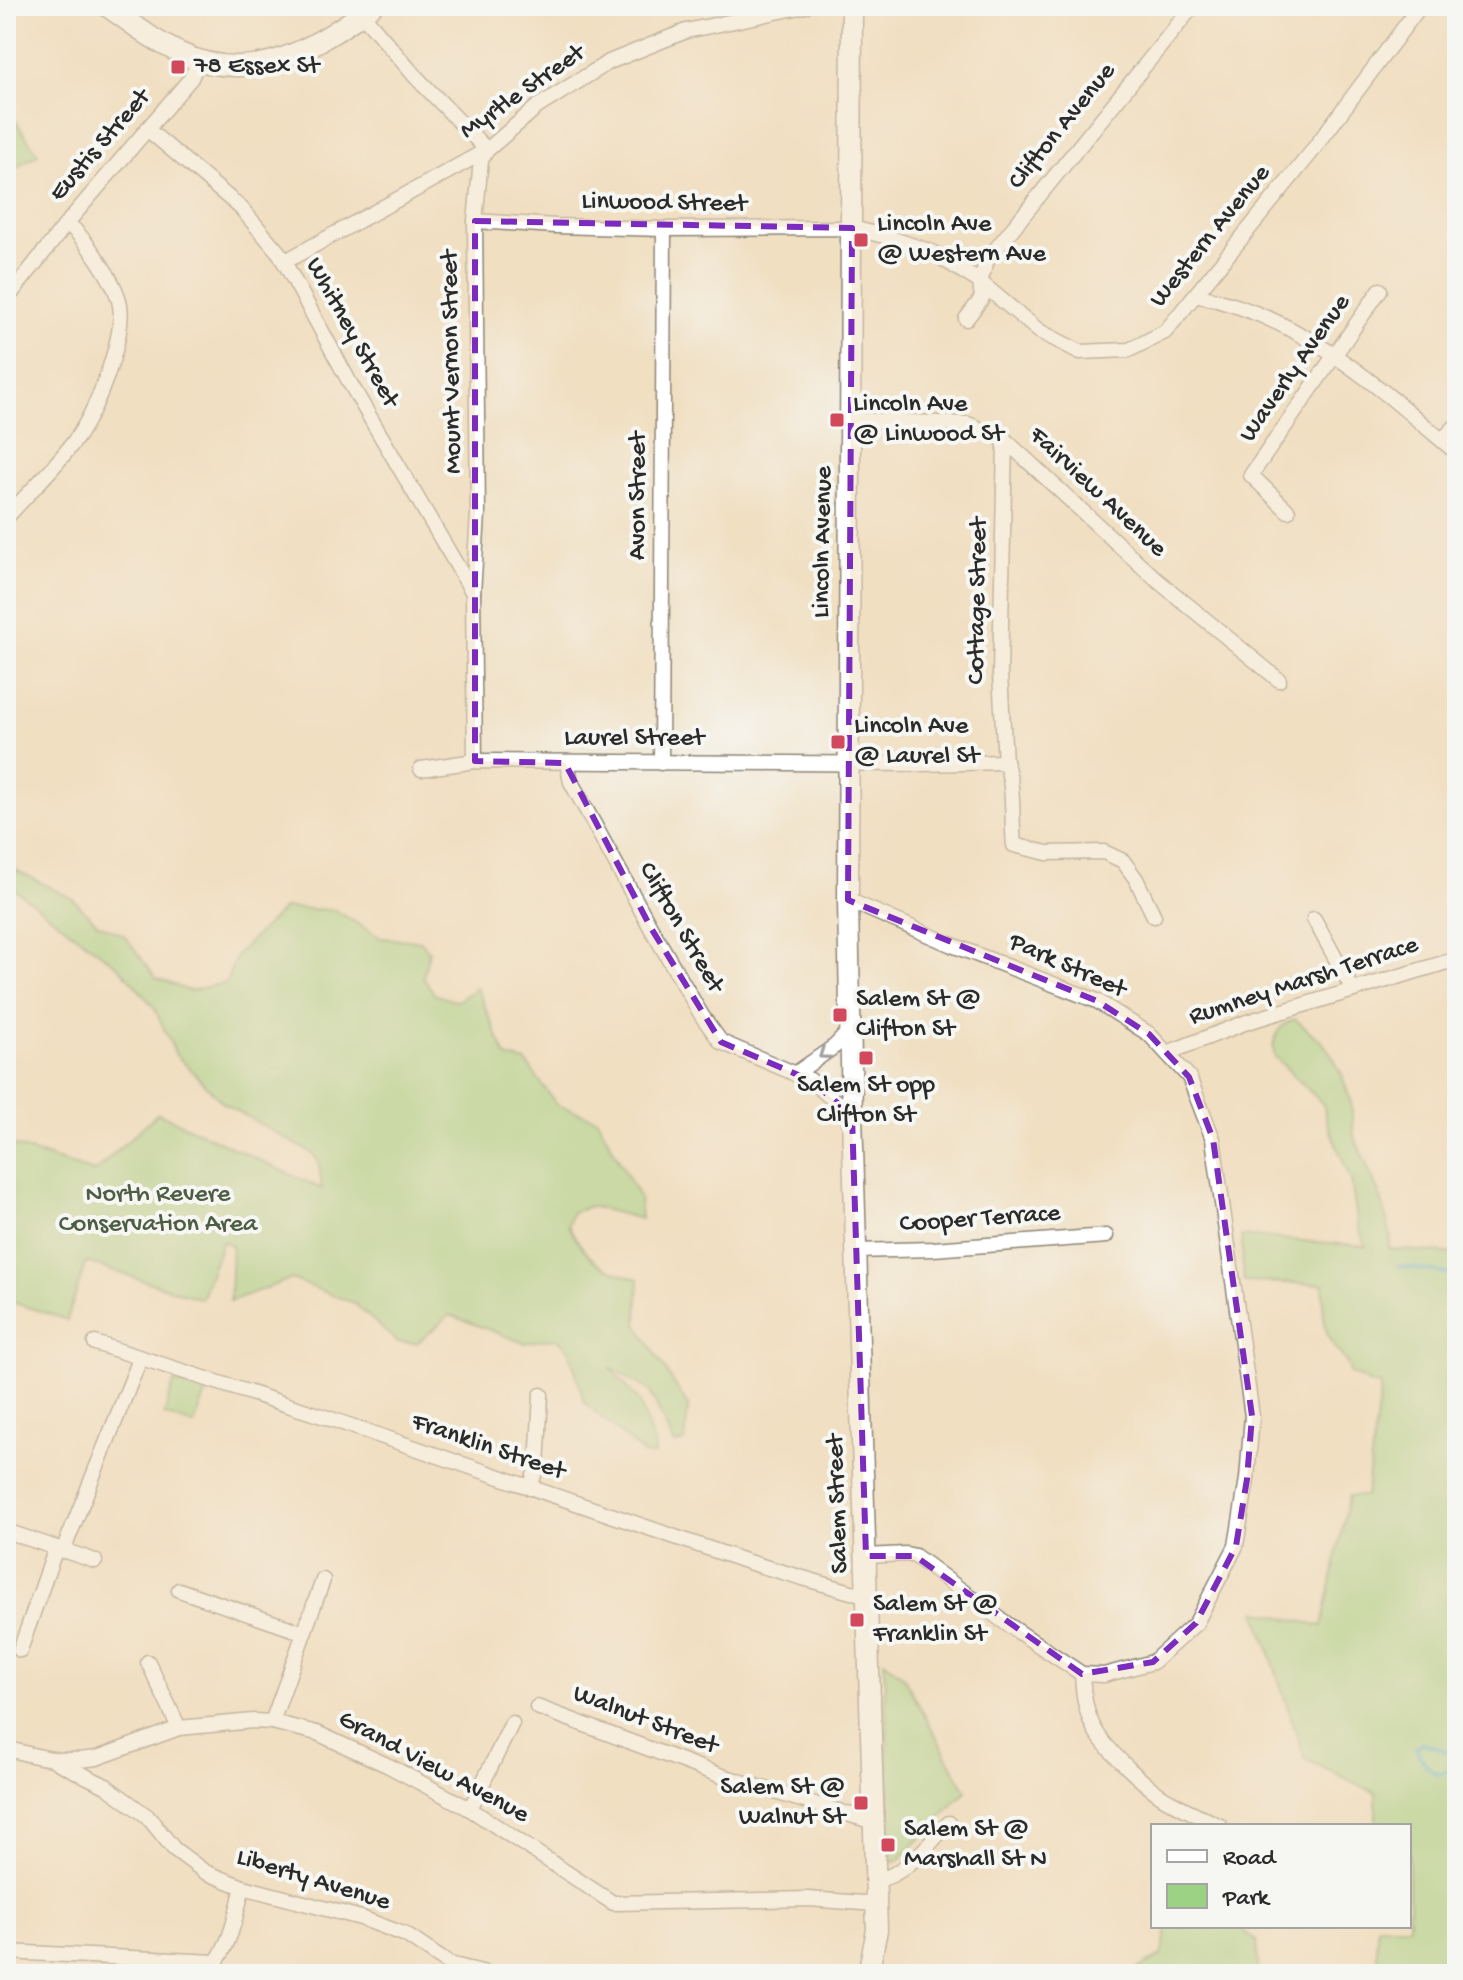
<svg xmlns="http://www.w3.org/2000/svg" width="1463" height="1980" font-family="'Gochi Hand',sans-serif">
  <rect width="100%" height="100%" fill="#f6f6f2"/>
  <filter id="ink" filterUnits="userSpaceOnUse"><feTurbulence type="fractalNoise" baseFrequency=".0125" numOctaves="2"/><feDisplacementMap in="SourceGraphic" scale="16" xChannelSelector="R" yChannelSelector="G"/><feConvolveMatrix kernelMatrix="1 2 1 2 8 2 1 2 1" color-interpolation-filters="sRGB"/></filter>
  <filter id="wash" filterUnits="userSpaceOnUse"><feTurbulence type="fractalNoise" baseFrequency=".006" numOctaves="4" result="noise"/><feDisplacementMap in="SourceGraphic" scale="32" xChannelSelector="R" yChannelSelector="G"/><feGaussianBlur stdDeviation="1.8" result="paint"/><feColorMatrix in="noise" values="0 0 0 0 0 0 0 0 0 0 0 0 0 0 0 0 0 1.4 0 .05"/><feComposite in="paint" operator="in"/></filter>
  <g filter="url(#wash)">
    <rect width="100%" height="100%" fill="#f0dfc1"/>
    <!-- green -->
    <g fill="#9cd284" stroke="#647e58" stroke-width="2">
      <path d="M6 107 38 154 12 170 6 178Z"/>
      <path d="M6 865 73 899 98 924 124 935 156 978 189 991 226 983 237 954 284 908 335 910 381 938 421 941 429 952 423 977 435 995 457 1001 477 988 506 1057 526 1062 557 1105 597 1119 639 1197 641 1219 590 1206 572 1212 568 1225C588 1261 599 1269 639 1279L637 1324 688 1406 685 1442 674 1444 649 1390 610 1367 639 1401 655 1447 654 1455 644 1454 585 1403 569 1349 557 1338 524 1343 450 1315 417 1343 397 1342 354 1303 291 1279 230 1301 232 1245 222 1241 201 1299 86 1262 67 1320 6 1300V1143L94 1172 158 1113 322 1189 319 1163 313 1154 223 1103 176 1055 154 1007 119 967 6 883Z"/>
      <path d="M1295 1019 1322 1042 1332 1055 1342 1075 1351 1103 1354 1136 1381 1198 1391 1237 1389 1249 1457 1254V1974H1377V1926H1409V1826H1376V1793L1305 1759 1256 1611 1322 1626 1349 1496H1366L1381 1385H1373L1350 1373C1349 1361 1336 1351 1330 1340 1323 1327 1322 1299 1324 1284L1244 1282 1241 1236 1366 1246 1358 1226 1351 1180 1327 1122 1323 1104 1275 1057C1270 1039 1278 1025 1295 1019Z"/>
      <path d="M174 1382 207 1391 194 1425 164 1415Z"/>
      <path d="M884 1661 903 1676 966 1791 899 1860 891 1861Z"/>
      <path d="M1168 1926H1238L1257 1942 1258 1974H1128L1161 1956Z"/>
    </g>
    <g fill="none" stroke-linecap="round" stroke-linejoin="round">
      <!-- stream -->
      <g stroke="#49b1c8" stroke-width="4">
        <path d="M1399 1266 1457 1275"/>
        <path d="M1457 1747 1453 1752C1443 1753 1432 1744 1421 1743L1416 1748C1420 1758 1428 1769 1438 1774L1453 1769 1457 1772"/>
      </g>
    </g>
  </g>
  <g filter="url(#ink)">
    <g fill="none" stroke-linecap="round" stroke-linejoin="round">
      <!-- street casing -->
      <g stroke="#8e8576" stroke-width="17">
        <g id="street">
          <path d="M1249 6 1252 9"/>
          <path d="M362 14 414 75 487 150 481 160 475 221 478 514 473 593 475 761"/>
          <path d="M147 129 241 208 280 254 351 385 473 593"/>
          <path d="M475 221 556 226 664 229 852 228 884 236 932 252 980 282 1039 331 1080 352 1129 350 1165 332 1310 154 1420 6"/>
          <path d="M284 262 487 150 537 107 609 62 686 31 805 6"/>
          <path d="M1195 295C1302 316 1376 385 1457 453"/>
          <path d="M6 300 67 223 191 78 199 60"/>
          <path d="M966 319 982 298 980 282 987 260 1193 6"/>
          <path d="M852 420 968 424 1005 440 1157 580 1279 680"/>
          <path d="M1005 440 1000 674 1005 762"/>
          <path d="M1442 440 1457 425"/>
          <path d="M1288 511 1251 475 1380 290"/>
          <path d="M6 518C29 492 56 467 76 439 96 411 125 339 120 305 116 282 85 238 67 223"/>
          <path d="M567 763 571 782 651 928 702 1016 721 1042 810 1080 852 1115"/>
          <path d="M661 763 664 229"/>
          <path d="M421 769 475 761 920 764 1005 762C1015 784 1011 819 1014 845L1047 853 1104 852 1123 861 1136 879 1154 916"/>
          <path d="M848 900 952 945 1097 1001 1149 1034 1189 1077 1213 1139 1252 1416 1247 1479 1236 1546 1196 1623 1153 1662 1104 1675 1082 1674 1007 1624 915 1556 906 1554 866 1556"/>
          <path d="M1314 919 1353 990"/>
          <path d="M1167 1053 1247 1022 1457 959"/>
          <path d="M795 1074 835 1046 850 1030"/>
          <path d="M856 1251 933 1249 1106 1236"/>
          <path d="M95 1343 322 1416 748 1562 851 1592 868 1594"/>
          <path d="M530 1488 537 1466 541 1395"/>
          <path d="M6 1531 95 1561"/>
          <path d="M63 1551 140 1359"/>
          <path d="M179 1590 304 1633"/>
          <path d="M20 1650 56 1548"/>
          <path d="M148 1662 179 1728"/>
          <path d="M1082 1674C1083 1692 1085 1712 1094 1728 1104 1748 1150 1791 1170 1801 1186 1810 1203 1818 1220 1826"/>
          <path d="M537 1707 722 1776 874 1822"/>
          <path d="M272 1722 323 1580"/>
          <path d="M6 1748C39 1758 62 1763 97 1758L179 1728 253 1721 272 1722 317 1733 389 1766 470 1809 613 1903 808 1899 877 1904"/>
          <path d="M57 1762 106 1786 147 1816 174 1849 205 1872 243 1887 361 1918 406 1935 449 1964 490 1974"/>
          <path d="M470 1809 512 1723"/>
          <path d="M876 1880C906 1876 929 1843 949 1823"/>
          <path d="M6 1952 216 1962C232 1940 236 1913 243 1887"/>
        </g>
      </g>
      <!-- secondary casing -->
      <g stroke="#8e8576" stroke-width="23">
        <g id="secondary">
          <path d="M107 6C131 23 154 41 180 53 252 87 315 49 372 6"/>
          <path d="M852 6 848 900 852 1115 877 1930 868 1974"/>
        </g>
      </g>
      <!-- street -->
      <use href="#street" stroke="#fff" stroke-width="14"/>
      <!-- secondary -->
      <use href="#secondary" stroke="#fff" stroke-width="20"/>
    </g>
    <!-- one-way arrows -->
    <defs><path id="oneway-chevron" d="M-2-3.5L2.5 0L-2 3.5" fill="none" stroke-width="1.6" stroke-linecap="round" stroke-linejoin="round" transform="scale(2)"/></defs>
    <use stroke="#a0a0a0" href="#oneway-chevron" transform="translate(824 1054) rotate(145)"/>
  </g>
  <!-- marked area -->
  <path d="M0 0H1463V1980H0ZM475 221 852 228 848 900 1097 1001 1149 1034 1189 1077 1213 1139 1252 1416 1247 1479 1236 1546 1196 1623 1153 1662 1082 1674 915 1556H866L852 1115 810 1080 721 1042 651 928 565 763 475 761Z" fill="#f0dfc1" fill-opacity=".55" fill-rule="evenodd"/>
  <path fill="none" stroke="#7b2cbf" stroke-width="6" stroke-dasharray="16 10" stroke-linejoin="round" d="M475 221 852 228 848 900 1097 1001 1149 1034 1189 1077 1213 1139 1252 1416 1247 1479 1236 1546 1196 1623 1153 1662 1082 1674 915 1556H866L852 1115 810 1080 721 1042 651 928 565 763 475 761Z"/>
  <!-- markers -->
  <g fill="#d1495b" stroke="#f6f6f2" stroke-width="3">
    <rect x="170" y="59" width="16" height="16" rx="4"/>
    <rect x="853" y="232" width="16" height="16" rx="4"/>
    <rect x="829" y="412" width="16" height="16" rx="4"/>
    <rect x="830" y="734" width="16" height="16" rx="4"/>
    <rect x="832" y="1007" width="16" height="16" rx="4"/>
    <rect x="858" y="1050" width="16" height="16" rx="4"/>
    <rect x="849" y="1612" width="16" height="16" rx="4"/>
    <rect x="853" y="1795" width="16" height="16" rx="4"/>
    <rect x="880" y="1837" width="16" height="16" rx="4"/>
  </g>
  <g text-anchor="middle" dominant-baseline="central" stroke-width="8" stroke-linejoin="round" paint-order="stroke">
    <!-- poi labels -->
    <g font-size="26" fill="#2b2b2b" stroke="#f6f6f2" text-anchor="start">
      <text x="194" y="67">78 Essex St</text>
      <text x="877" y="225">Lincoln Ave<tspan x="877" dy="30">@ Western Ave</tspan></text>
      <text x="853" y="405">Lincoln Ave<tspan x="853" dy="30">@ Linwood St</tspan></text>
      <text x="854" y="727">Lincoln Ave<tspan x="854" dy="30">@ Laurel St</tspan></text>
      <text x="856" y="1000">Salem St @<tspan x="856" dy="30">Clifton St</tspan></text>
      <text x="866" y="1086" text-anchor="middle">Salem St opp<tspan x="866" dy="30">Clifton St</tspan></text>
      <text x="873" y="1605">Salem St @<tspan x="873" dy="30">Franklin St</tspan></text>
      <text x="845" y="1788" text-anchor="end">Salem St @<tspan x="845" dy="30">Walnut St</tspan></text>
      <text x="904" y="1830">Salem St @<tspan x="904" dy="30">Marshall St N</tspan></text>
    </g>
    <!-- street labels -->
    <g font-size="26" fill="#2b2b2b" stroke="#f6f6f2">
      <text transform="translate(523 93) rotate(-35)">Myrtle Street</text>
      <text transform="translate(1063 127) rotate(-51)">Clifton Avenue</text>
      <text transform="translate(101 146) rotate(-49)">Eustis Street</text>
      <text transform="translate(664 204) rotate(1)">Linwood Street</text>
      <text transform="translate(1211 237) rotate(-51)">Western Avenue</text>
      <text transform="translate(351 333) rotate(61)">Whitney Street</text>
      <text transform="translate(453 362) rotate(-91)">Mount Vernon Street</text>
      <text transform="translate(1296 369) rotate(-55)">Waverly Avenue</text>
      <text transform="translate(1097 493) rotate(43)">Fairview Avenue</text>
      <text transform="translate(639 496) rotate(-90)">Avon Street</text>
      <text transform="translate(824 542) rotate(-89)">Lincoln Avenue</text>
      <text transform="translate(979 601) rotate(-89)">Cottage Street</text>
      <text x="634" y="739">Laurel Street</text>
      <text transform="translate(680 928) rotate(60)">Clifton Street</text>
      <text transform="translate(1067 967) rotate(24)">Park Street</text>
      <text transform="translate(1304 982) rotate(-18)">Rumney Marsh Terrace</text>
      <text transform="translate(980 1220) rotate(-4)">Cooper Terrace</text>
      <text transform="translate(488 1448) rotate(19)">Franklin Street</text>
      <text transform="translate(839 1504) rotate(-92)">Salem Street</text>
      <text transform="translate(645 1721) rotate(21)">Walnut Street</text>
      <text transform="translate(433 1768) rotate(28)">Grand View Avenue</text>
      <text transform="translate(313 1881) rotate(17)">Liberty Avenue</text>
    </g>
    <!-- park labels -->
    <g font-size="26" fill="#4d5d46" stroke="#f6f6f2">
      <text x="158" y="1195">North Revere<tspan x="158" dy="30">Conservation Area</tspan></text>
    </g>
  </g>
  <!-- margin -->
  <rect width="1463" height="1980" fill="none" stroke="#f6f6f2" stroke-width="32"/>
  <!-- legend -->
  <rect x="1151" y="1824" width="260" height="104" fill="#f6f6f2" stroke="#a5a5a2" stroke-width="2"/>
  <rect x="1167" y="1850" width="40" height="12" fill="#ffffff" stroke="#a5a5a2" stroke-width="2"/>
  <text x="1223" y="1864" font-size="24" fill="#2b2b2b">Road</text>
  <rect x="1167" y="1884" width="40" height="24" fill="#9cd284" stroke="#a5a5a2" stroke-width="2"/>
  <text x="1223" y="1904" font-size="24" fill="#2b2b2b">Park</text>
</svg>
